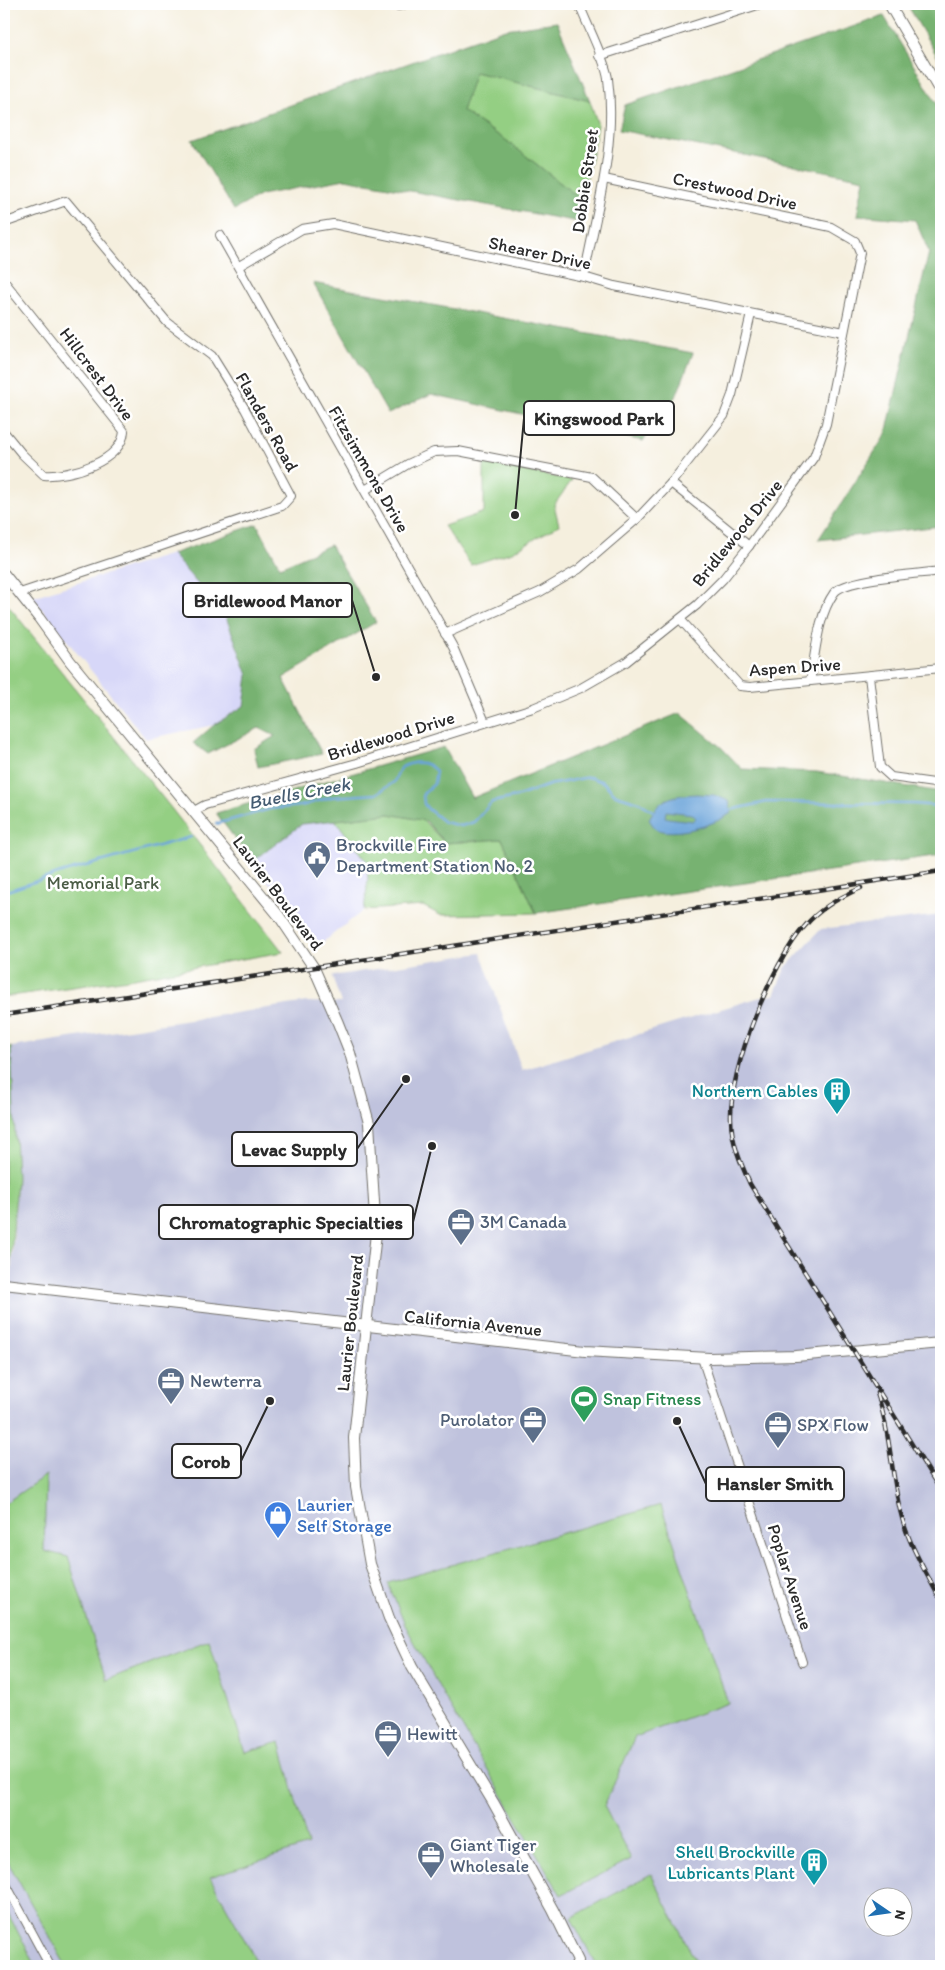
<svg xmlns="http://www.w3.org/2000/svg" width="945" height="1970" font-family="Itim,sans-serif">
  <rect width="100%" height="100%" fill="#fff"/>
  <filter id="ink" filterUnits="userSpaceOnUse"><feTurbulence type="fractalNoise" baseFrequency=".02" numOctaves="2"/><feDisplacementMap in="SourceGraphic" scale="10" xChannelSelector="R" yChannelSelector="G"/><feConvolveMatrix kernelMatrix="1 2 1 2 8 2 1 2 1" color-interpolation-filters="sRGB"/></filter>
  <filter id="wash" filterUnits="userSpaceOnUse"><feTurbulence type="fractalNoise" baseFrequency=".0096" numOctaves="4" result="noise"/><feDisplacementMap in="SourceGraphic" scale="20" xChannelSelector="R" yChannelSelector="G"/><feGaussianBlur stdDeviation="1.12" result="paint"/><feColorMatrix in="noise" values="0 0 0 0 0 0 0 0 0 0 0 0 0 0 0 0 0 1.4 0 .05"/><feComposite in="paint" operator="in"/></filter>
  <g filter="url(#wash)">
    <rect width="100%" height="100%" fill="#f5efde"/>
    <!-- built -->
    <g fill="#d7d7f8">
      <path d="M172 554 226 617 248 675 244 706 214 725 146 739 32 597Z"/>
      <path d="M335 820 367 861 368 879 364 910 319 945 252 862 302 824Z"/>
    </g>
    <!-- industrial -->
    <path fill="#bfc2dd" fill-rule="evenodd" d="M941 915V1966H724L722 1964 716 1966H4V1299H10L17 1179 11 1047 307 1002 341 1003 332 976 481 953 522 1070 757 998 774 995 785 968 821 929ZM872 1898H902V1928H872Z"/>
    <!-- green -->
    <g fill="#94cf83" stroke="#607d57">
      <path d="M475 72 590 101 598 125 582 200 507 141 462 111Z"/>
      <path d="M484 463 572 480 554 505 559 525 512 552 471 565 444 526 484 512Z"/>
      <path d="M4 600 171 808 283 952 128 979 4 997Z"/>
      <path d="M389 814 423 820 445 843 502 839 536 913 440 915 423 906 364 910 368 879 367 861 335 820Z"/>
      <path d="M4 1047H11L17 1178 10 1271 4 1270Z"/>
      <path d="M46 1475 44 1551 68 1557 106 1680 209 1640 245 1752 280 1742 308 1845 210 1877 259 1966H66L4 1855V1504Z"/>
      <path d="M661 1505 728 1703 635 1737 604 1806 631 1859 561 1895 444 1696 405 1625 388 1583Z"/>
      <path d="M651 1874 698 1966H597L571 1918Z"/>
      <path d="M4 1906 36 1966H4Z"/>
    </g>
    <!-- forest -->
    <g fill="#77b271" stroke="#516e4e">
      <path d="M907 4H941V63Z"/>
      <path d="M884 16 941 111V526L818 540 886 434 929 252 915 220 857 215 864 179 619 130 625 105Z"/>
      <path d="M557 22 590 101 475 72 462 111 507 141 582 200 579 222 345 179 261 195 234 210 192 140 505 29Z"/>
      <path d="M313 283 693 353 676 397 643 441 431 394 388 414Z"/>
      <path d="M257 524 280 567 330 545 376 622 283 678 322 754 258 767 254 749 275 736 259 728 208 754 193 743 214 725 244 706 248 675 226 617 172 554Z"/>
      <path d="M680 713 722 748 742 769 817 772 941 792V855L536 913 502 839 445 843 426 821 389 814 302 824 252 862 216 813 444 747 472 798Z"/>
    </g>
    <!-- water -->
    <path fill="#69a3d9" stroke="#4a6782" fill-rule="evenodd" d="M696 794 714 795 729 801 731 813C715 825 678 836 659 830 654 828 651 823 649 819 661 796 673 796 696 794ZM666 811 692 814 696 818 692 821 668 818 665 817Z"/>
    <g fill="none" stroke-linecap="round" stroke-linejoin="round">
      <!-- stream -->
      <g stroke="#69a3d9" stroke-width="2.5">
        <path d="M730 810 767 802 914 804 941 806"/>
        <path d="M216 824 270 809 301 806 331 797 376 794 394 782 400 768C413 761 426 760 436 771L434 784 423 794 424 804 428 809 444 822 461 826 474 822 492 802 516 797 549 785 589 777 603 782 616 795 639 802 653 811"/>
        <path d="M4 892 64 872 191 837"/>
      </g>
    </g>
  </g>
  <g filter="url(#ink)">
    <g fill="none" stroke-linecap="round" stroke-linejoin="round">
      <!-- street casing -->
      <g stroke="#72706a" stroke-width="10">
        <g id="street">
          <path d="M382 4 399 6 406 4"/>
          <path d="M579 4C586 23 606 61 608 79 617 145 596 212 584 277"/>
          <path d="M599 56 761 4"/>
          <path d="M4 223 66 201 167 322 212 356 245 409 291 496 282 506 20 593"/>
          <path d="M220 235 453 647 485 722"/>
          <path d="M239 266 302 229 333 224 584 277 614 286 844 332"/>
          <path d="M4 281 124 431C122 461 70 477 44 475L22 454 4 432"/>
          <path d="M671 483 749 546"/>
          <path d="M365 490 408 464 434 452 458 451 592 477 637 519"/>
          <path d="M680 619 740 686 750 687 941 668"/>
          <path d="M445 634 540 592 579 569 637 519 671 483 724 416 732 395 751 314"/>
          <path d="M869 676 880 767 891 777 941 784"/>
          <path d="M810 681C816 653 817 617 834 593 845 578 920 574 941 571"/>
          <path d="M194 811 205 805 357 763 533 708 581 688 626 662 697 605 723 579 749 546 814 457 826 424 860 253 855 241 831 227 604 179"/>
          <path d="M702 1358 802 1662"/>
          <path d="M4 1881 50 1966"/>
        </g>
      </g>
      <!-- secondary casing -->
      <g stroke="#72706a" stroke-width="12">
        <g id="secondary">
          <path d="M889 4 941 93"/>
          <path d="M4 574 39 618 70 661 279 916 314 968 338 1023 350 1053 369 1123 376 1233 354 1438 356 1487 370 1564 389 1618 412 1667 493 1802 553 1910 578 1961 576 1966"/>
          <path d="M4 1284 585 1351 709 1358 796 1356 941 1343"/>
        </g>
      </g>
      <!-- street -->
      <use href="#street" stroke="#fff" stroke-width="8"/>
      <!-- secondary -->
      <use href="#secondary" stroke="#fff" stroke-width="10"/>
      <!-- rail casing -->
      <g stroke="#2b2b2b" stroke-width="4.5">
        <g id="rail">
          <path d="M861 888C840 897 820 908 805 926 772 962 729 1069 731 1119 731 1141 741 1164 750 1184L941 1491"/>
          <path d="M4 1015 941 871"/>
          <path d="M877 1393C890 1431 891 1471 900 1510 907 1542 926 1572 941 1601"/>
        </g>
      </g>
      <!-- rail -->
      <use href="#rail" stroke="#fff" stroke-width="2.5" stroke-dasharray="8" stroke-linecap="butt"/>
    </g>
  </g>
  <!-- icons -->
  <defs>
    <g id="civic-pin" transform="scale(1.4375)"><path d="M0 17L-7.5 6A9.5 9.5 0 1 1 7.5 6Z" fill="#5c6f8a" stroke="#fff"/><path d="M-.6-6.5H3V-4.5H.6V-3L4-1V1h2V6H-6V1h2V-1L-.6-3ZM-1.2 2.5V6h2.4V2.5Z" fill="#fff"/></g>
    <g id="building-pin" transform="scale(1.4375)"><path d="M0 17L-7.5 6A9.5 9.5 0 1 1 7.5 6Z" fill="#0f9aa8" stroke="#fff"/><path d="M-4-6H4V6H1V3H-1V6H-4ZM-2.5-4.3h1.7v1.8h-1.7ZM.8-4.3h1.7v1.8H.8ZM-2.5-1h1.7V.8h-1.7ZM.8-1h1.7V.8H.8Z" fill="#fff"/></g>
    <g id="office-pin" transform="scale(1.4375)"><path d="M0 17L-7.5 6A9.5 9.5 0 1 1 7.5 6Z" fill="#5c6f8a" stroke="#fff"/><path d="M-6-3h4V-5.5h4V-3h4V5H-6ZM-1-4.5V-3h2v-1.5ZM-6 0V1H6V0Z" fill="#fff"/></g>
    <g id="stadium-pin" transform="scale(1.4375)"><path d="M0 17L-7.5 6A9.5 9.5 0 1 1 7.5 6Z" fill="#2e9e5b" stroke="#fff"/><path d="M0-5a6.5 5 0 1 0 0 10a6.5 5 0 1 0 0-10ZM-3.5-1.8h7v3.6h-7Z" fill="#fff"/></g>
    <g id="shop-pin" transform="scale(1.4375)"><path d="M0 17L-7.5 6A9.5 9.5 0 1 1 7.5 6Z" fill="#3f7fe0" stroke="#fff"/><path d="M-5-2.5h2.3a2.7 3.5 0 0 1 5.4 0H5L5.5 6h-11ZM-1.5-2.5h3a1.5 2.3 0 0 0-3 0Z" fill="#fff"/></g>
  </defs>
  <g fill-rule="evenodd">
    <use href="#civic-pin" x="317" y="855"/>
    <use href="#building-pin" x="837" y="1091"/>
    <use href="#office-pin" x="461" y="1222"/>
    <use href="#office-pin" x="171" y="1381"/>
    <use href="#stadium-pin" x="584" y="1399"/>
    <use href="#office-pin" x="533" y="1420"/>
    <use href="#office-pin" x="778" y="1425"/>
    <use href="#shop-pin" x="278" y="1515"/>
    <use href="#office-pin" x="388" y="1734"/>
    <use href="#office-pin" x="431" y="1855"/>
    <use href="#building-pin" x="814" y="1862"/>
  </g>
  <g text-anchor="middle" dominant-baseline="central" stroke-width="5" stroke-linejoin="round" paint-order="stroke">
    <!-- street labels -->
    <g font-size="18" fill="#2b2b2b" stroke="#fff">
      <text transform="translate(585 181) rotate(-82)">Dobbie Street</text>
      <text transform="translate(735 191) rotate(12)">Crestwood Drive</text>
      <text transform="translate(540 253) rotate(12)">Shearer Drive</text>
      <text transform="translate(97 374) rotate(53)">Hillcrest Drive</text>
      <text transform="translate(267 422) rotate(61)">Flanders Road</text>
      <text transform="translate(369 469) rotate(60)">Fitzsimmons Drive</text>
      <text transform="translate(737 533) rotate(-51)">Bridlewood Drive</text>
      <text transform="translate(795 667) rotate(-4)">Aspen Drive</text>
      <text transform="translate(391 736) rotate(-17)">Bridlewood Drive</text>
      <text transform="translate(278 893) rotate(53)">Laurier Boulevard</text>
      <text transform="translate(350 1323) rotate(-84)">Laurier Boulevard</text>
      <text transform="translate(473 1323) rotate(6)">California Avenue</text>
      <text transform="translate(790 1577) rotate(72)">Poplar Avenue</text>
    </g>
    <!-- service labels -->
    <g font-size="18" fill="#4e5e75" stroke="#fff" text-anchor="start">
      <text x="336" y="845">Brockville Fire<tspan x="336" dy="21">Department Station No. 2</tspan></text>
      <text x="480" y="1222">3M Canada</text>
      <text x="190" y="1381">Newterra</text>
      <text x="514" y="1420" text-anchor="end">Purolator</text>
      <text x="797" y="1425">SPX Flow</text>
      <text x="407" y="1734">Hewitt</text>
      <text x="450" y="1845">Giant Tiger<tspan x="450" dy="21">Wholesale</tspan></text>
    </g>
    <!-- park labels -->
    <g font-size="18" fill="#4a5c45" stroke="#fff">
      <text x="103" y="883">Memorial Park</text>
    </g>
    <!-- culture labels -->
    <g font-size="18" fill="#0d838f" stroke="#fff" text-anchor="end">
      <text x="818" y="1091">Northern Cables</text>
      <text x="795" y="1852">Shell Brockville<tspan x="795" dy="21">Lubricants Plant</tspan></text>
    </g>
    <!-- leisure labels -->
    <g font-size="18" fill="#27864d" stroke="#fff" text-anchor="start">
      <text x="603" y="1399">Snap Fitness</text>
    </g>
    <!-- shop labels -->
    <g font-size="18" fill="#366cbe" stroke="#fff" text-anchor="start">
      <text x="297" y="1505">Laurier<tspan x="297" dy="21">Self Storage</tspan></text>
    </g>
    <!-- water labels -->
    <g font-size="19" font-style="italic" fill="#445b71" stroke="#fff">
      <text transform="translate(299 793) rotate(-11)">Buells Creek</text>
    </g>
  </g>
  <!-- callouts -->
  <path fill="none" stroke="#2b2b2b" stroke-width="2" d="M515 515L524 418M376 677L352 600M406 1079L357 1149M432 1146L413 1222M270 1401L241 1461M677 1421L706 1484"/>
  <g fill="#2b2b2b" stroke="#fff" stroke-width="2">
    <circle cx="515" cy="515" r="5"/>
    <circle cx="376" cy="677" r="5"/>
    <circle cx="406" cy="1079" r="5"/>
    <circle cx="432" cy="1146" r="5"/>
    <circle cx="270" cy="1401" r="5"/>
    <circle cx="677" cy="1421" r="5"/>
  </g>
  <g fill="#fff" stroke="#2b2b2b" stroke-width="2">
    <rect x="524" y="401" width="150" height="34" rx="5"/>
    <rect x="183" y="583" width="169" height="34" rx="5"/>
    <rect x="232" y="1132" width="125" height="34" rx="5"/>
    <rect x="159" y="1205" width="254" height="34" rx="5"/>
    <rect x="172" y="1444" width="69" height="34" rx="5"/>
    <rect x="706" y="1467" width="138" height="34" rx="5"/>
  </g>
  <g font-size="19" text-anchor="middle" font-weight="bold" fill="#2b2b2b">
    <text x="599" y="425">Kingswood Park</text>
    <text x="268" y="607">Bridlewood Manor</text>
    <text x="294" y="1156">Levac Supply</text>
    <text x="286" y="1229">Chromatographic Specialties</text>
    <text x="206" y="1468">Corob</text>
    <text x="775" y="1490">Hansler Smith</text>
  </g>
  <!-- margin -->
  <rect width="945" height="1970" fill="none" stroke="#fff" stroke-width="20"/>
  <!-- north arrow -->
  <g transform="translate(888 1912) rotate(103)"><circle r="24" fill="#ffffff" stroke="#aaaaaa"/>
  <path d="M0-4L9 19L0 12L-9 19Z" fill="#1f6fb2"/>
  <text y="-8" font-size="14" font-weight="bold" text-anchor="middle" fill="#2b2b2b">N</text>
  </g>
</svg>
